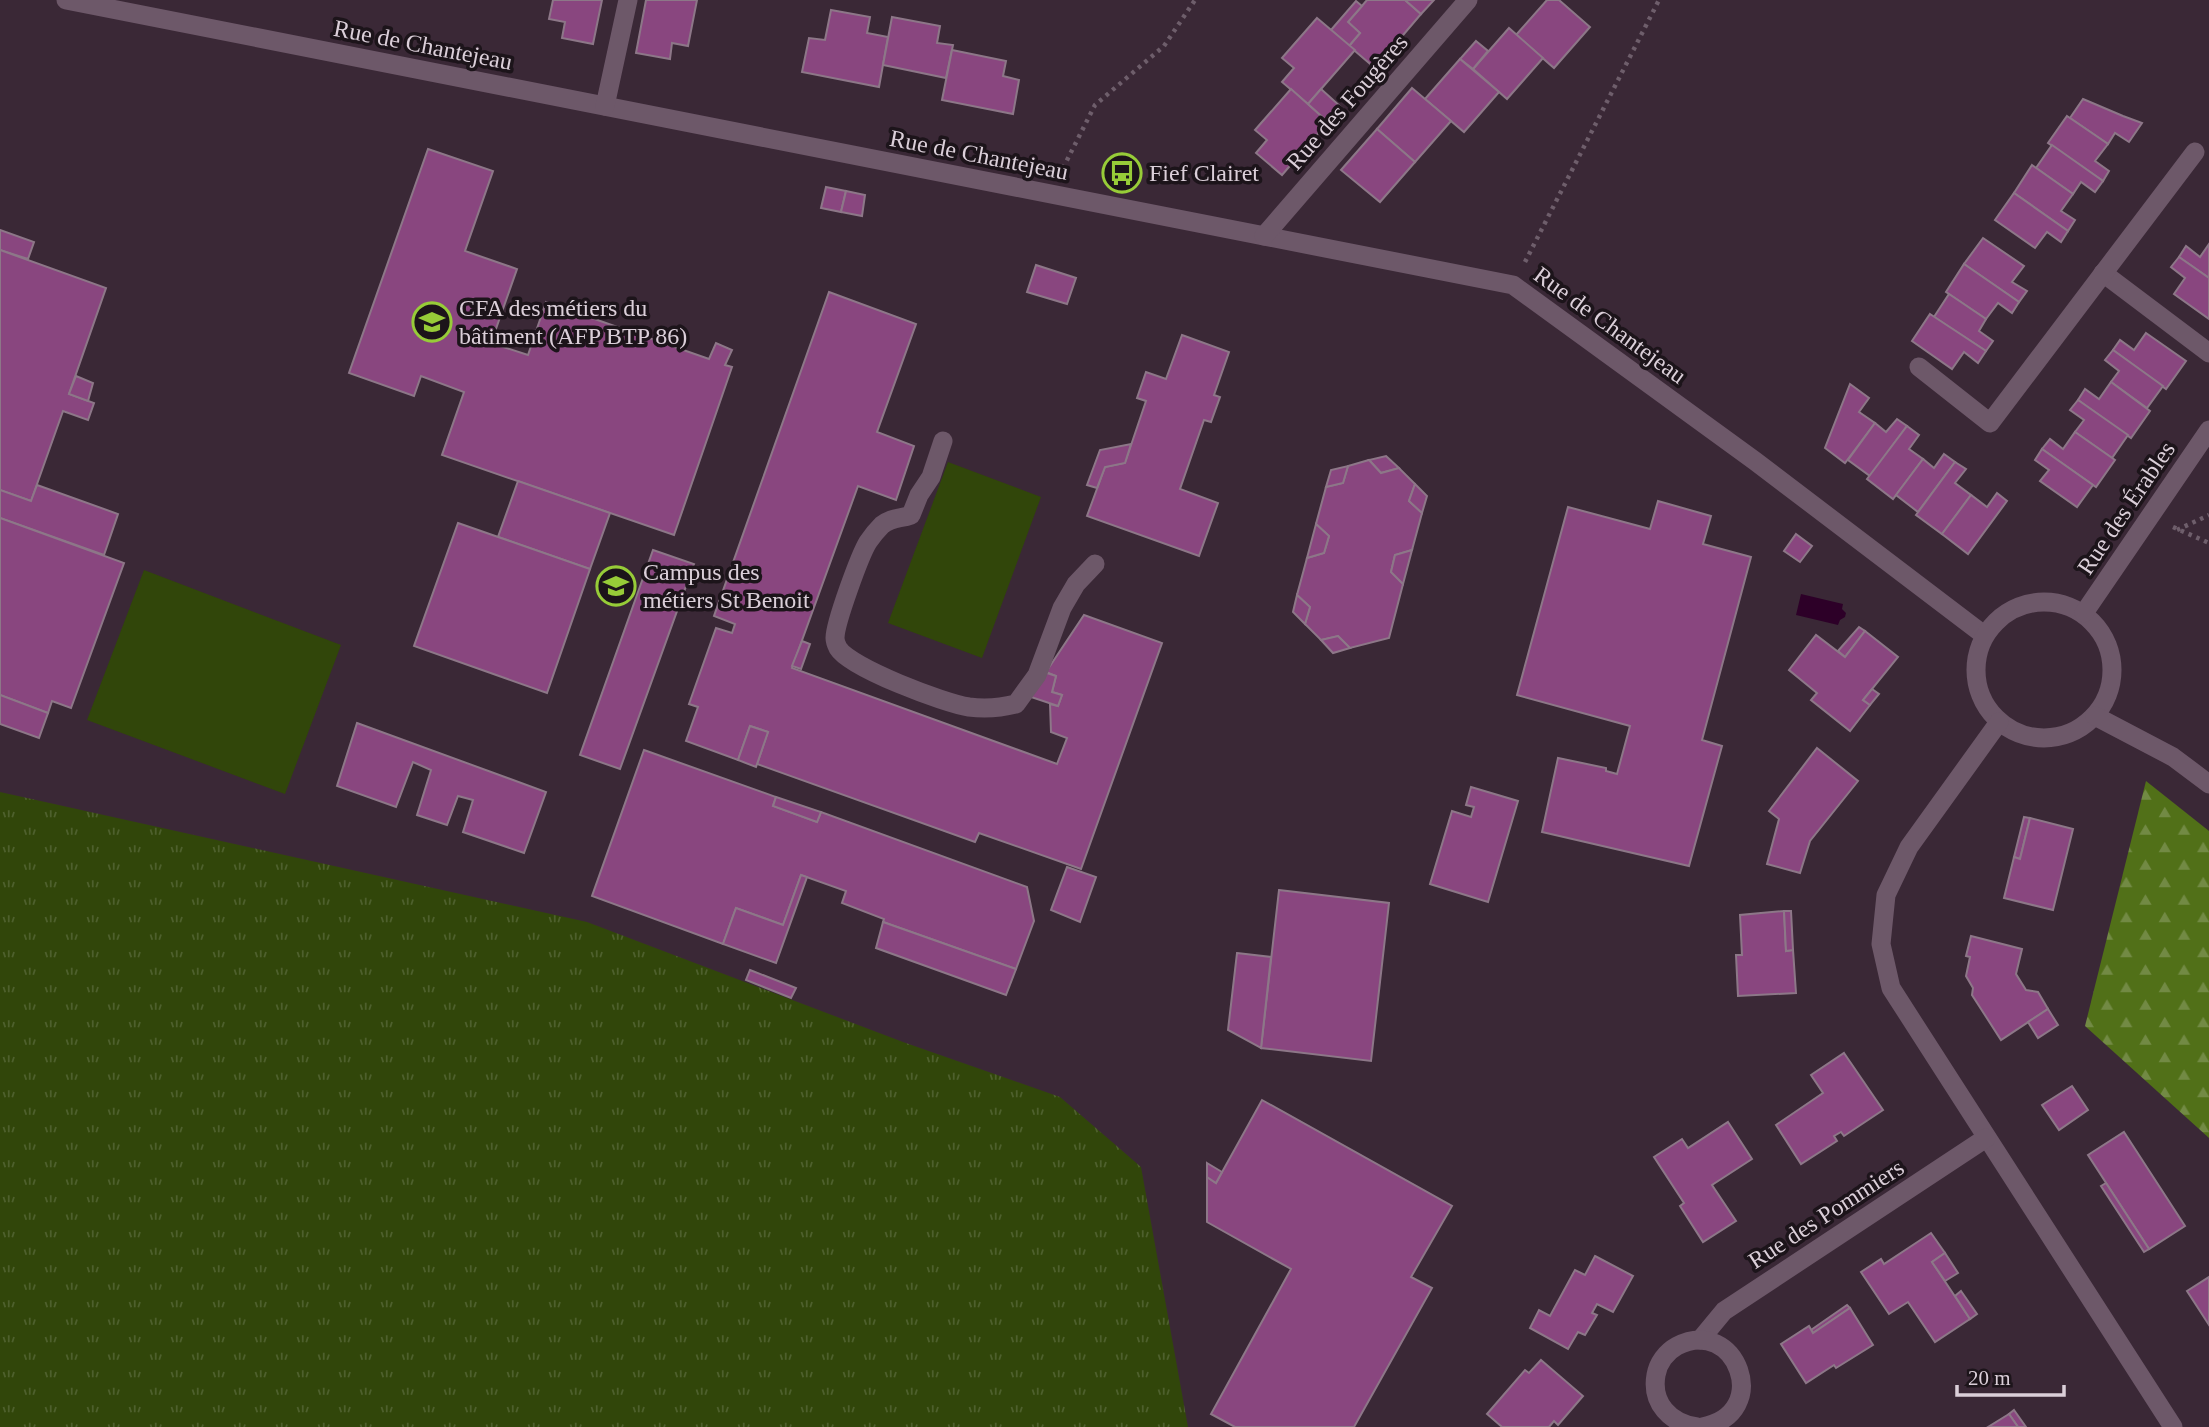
<svg xmlns="http://www.w3.org/2000/svg" width="2209" height="1427" font-family="Georgia,serif">
  <defs>
    <pattern id="grass-tufts" width="24" height="20" patternUnits="userSpaceOnUse" patternTransform="scale(1.75)"><rect width="24" height="20" fill="#31460a"/><path d="M3 7l-1-3M5 7V3M7 7l1-3M15 17l-1-3M17 17v-4M19 17l1-3" fill="none" stroke="#4e602d"/></pattern>
    <pattern id="forest-firs" width="22" height="20" patternUnits="userSpaceOnUse" patternTransform="scale(1.75)"><rect width="22" height="20" fill="#517018"/><path d="M5 1l3.5 6h-7zM16 11l3.5 6h-7z" fill="#728a44"/></pattern>
  </defs>
  <rect width="100%" height="100%" fill="#3a2836"/>
  <!-- grass -->
  <path fill="url(#grass-tufts)" d="M0 792 587 922 903 1042 1060 1097 1141 1167 1188 1427H0Z"/>
  <!-- forest -->
  <path fill="url(#forest-firs)" d="M2146 781 2209 831V1138L2085 1026Z"/>
  <!-- green -->
  <g fill="#31460a">
    <path d="M948 462 1041 497 982 658 888 623Z"/>
    <path d="M144 570 341 645 285 794 87 720Z"/>
  </g>
  <!-- water -->
  <path fill="#2d0028" d="M1801 594 1843 604 1842 609 1846 613 1845 617 1840 620 1838 625 1796 615Z"/>
  <!-- building -->
  <g fill="#89467f" stroke="#8d7788" stroke-width="2">
    <path d="M553 0H602L593 44 562 38 565 22 549 19Z"/>
    <path d="M646 0H697L688 46 672 43 670 59 636 53Z"/>
    <path d="M1367 0H1405L1421 14 1375 68 1349 46 1360 33 1348 22Z"/>
    <path d="M1405 0H1434L1421 14Z"/>
    <path d="M1547 0H1559L1590 27 1554 68 1516 35Z"/>
    <path d="M1356 1 1362 6 1348 22 1360 33 1349 46 1331 30Z"/>
    <path d="M831 10 870 17 867 33 888 37 879 87 802 72 809 38 825 40Z"/>
    <path d="M892 17 940 26 937 43 953 45 946 78 883 65Z"/>
    <path d="M1317 18 1355 50 1308 104 1282 82 1294 68 1282 58Z"/>
    <path d="M1509 28 1543 58 1507 99 1473 69Z"/>
    <path d="M1476 41 1488 51 1473 69 1460 59Z"/>
    <path d="M952 50 1006 61 1003 76 1019 80 1013 114 942 100Z"/>
    <path d="M1460 59 1499 92 1464 132 1425 99Z"/>
    <path d="M1412 88 1451 121 1415 162 1377 129Z"/>
    <path d="M1291 89 1328 122 1282 175 1256 153 1267 140 1255 130Z"/>
    <path d="M1321 89 1341 107 1328 122 1308 104Z"/>
    <path d="M2083 99 2123 116 2142 123 2129 142 2115 133 2108 144 2070 118Z"/>
    <path d="M2067 116 2108 144 2095 161 2109 171 2103 181 2048 143Z"/>
    <path d="M1377 129 1415 162 1380 202 1341 170Z"/>
    <path d="M2052 145 2103 181 2095 192 2081 182 2073 194 2036 168Z"/>
    <path d="M428 149 493 171 465 251 517 269 491 343 528 355 546 302 709 359 716 343 732 350 725 365 732 367 674 535 442 455 464 392 421 376 414 396 349 373Z"/>
    <path d="M2032 165 2073 194 2061 211 2075 220 2068 231 2014 193Z"/>
    <path d="M826 187 846 191 841 212 821 208Z"/>
    <path d="M846 191 865 195 862 216 841 212Z"/>
    <path d="M2014 193 2068 231 2061 242 2047 232 2035 248 1995 220Z"/>
    <path d="M0 230 34 242 28 259 0 250Z"/>
    <path d="M1983 238 2024 266 2012 282 2027 291 2019 302 1964 264Z"/>
    <path d="M2209 244V278L2179 257 2186 246 2200 257Z"/>
    <path d="M0 250 106 288 69 394 94 403 88 420 63 411 31 501 0 490Z"/>
    <path d="M2179 257 2209 278V319L2174 294 2185 278 2171 267Z"/>
    <path d="M1964 264 2019 302 2012 313 1998 303 1986 319 1946 292Z"/>
    <path d="M1036 265 1076 278 1067 304 1027 292Z"/>
    <path d="M829 292 916 324 877 432 914 446 896 500 858 486 792 668 1057 764 1067 738 1051 732 1050 704 1058 706 1062 695 1052 692 1056 676 1046 672 1084 615 1162 643 1081 869 979 833 975 842 757 764 768 732 750 726 738 760 686 741 698 707 689 704 716 628 732 633 735 624 714 616Z"/>
    <path d="M1949 294 1986 319 1979 331 1993 341 1986 351 1934 317Z"/>
    <path d="M1930 314 1986 351 1978 363 1964 352 1952 369 1912 341Z"/>
    <path d="M2146 333 2186 361 2166 389 2113 350 2120 340 2134 350Z"/>
    <path d="M1182 335 1229 352 1214 395 1220 397 1211 422 1204 420 1180 489 1218 503 1199 556 1087 516 1105 467 1125 463 1146 401 1137 398 1146 372 1166 379Z"/>
    <path d="M2113 350 2163 386 2147 408 2111 382 2119 371 2105 360Z"/>
    <path d="M76 376 93 383 88 401 69 394Z"/>
    <path d="M2111 382 2150 411 2131 438 2078 400 2085 389 2099 399Z"/>
    <path d="M1850 384 1869 398 1859 412 1875 423 1845 463 1825 448Z"/>
    <path d="M2078 400 2128 435 2112 458 2075 432 2084 420 2070 410Z"/>
    <path d="M1897 419 1907 426 1870 476 1848 460 1875 423 1886 432Z"/>
    <path d="M1907 426 1919 435 1909 449 1923 459 1893 499 1867 479Z"/>
    <path d="M2075 432 2115 460 2096 487 2042 449 2050 439 2063 449Z"/>
    <path d="M1131 444 1125 463 1105 467 1097 488 1087 485 1100 450Z"/>
    <path d="M2042 449 2093 485 2077 507 2040 481 2049 470 2035 460Z"/>
    <path d="M1944 454 1955 462 1918 512 1896 495 1923 459 1934 468Z"/>
    <path d="M1386 456 1399 468 1381 473 1369 460Z"/>
    <path d="M1369 460 1381 473 1399 468 1415 484 1409 501 1422 513 1412 550 1395 555 1391 572 1403 584 1389 638 1350 648 1338 636 1321 640 1305 624 1310 607 1297 595 1307 558 1324 553 1329 536 1316 524 1326 487 1343 483 1348 466Z"/>
    <path d="M1955 462 1966 469 1955 483 1971 495 1942 534 1916 515Z"/>
    <path d="M1348 466 1343 483 1326 487 1331 470Z"/>
    <path d="M518 481 610 513 590 569 498 537Z"/>
    <path d="M1415 484 1427 496 1422 513 1409 501Z"/>
    <path d="M37 485 118 514 104 555 0 518V490L31 501Z"/>
    <path d="M1997 493 2007 501 1968 554 1942 534 1971 495 1987 507Z"/>
    <path d="M1658 501 1711 516 1703 544 1751 557 1702 740 1722 746 1689 866 1542 832 1558 758 1606 768V771L1617 774 1630 726 1517 695 1568 507 1650 529Z"/>
    <path d="M0 518 124 563 71 708 52 701 48 713 0 695Z"/>
    <path d="M458 523 590 569 547 693 414 646Z"/>
    <path d="M1316 524 1329 536 1324 553 1307 558Z"/>
    <path d="M1796 534 1812 546 1800 562 1784 551Z"/>
    <path d="M653 550 694 564 620 769 580 755Z"/>
    <path d="M1412 550 1403 584 1391 572 1395 555Z"/>
    <path d="M1297 595 1310 607 1305 624 1293 612Z"/>
    <path d="M1859 627 1865 631 1845 657 1838 651Z"/>
    <path d="M1865 631 1898 657 1863 700 1870 705 1850 731 1811 700 1817 693 1789 670 1816 635 1845 657Z"/>
    <path d="M1338 636 1350 648 1333 653 1321 640Z"/>
    <path d="M802 641 810 644 801 669 792 666Z"/>
    <path d="M1047 673 1056 676 1052 692 1062 695 1058 706 1031 697Z"/>
    <path d="M1872 689 1879 694 1870 705 1863 700Z"/>
    <path d="M0 695 48 713 39 738 0 724Z"/>
    <path d="M357 723 546 792 524 853 463 832 473 800 458 796 447 825 417 815 431 770 413 762 396 807 337 786Z"/>
    <path d="M750 726 768 732 756 767 738 760Z"/>
    <path d="M1817 748 1858 781 1810 841 1800 873 1767 864 1779 819 1769 811Z"/>
    <path d="M644 750 776 797 773 806 817 822 821 812 1027 887 1034 921 1016 969 883 922 884 919 842 903 846 891 801 875 783 925 736 908 723 944 592 896Z"/>
    <path d="M1471 787 1518 801 1488 902 1430 884 1452 811 1471 817 1474 807 1466 805Z"/>
    <path d="M776 797 821 812 817 822 773 806Z"/>
    <path d="M2024 817 2030 818 2020 859 2014 857Z"/>
    <path d="M2030 818 2073 829 2053 910 2004 898 2014 857 2020 859Z"/>
    <path d="M1067 867 1096 877 1080 922 1051 910Z"/>
    <path d="M801 875 807 877 776 963 723 944 736 908 783 925Z"/>
    <path d="M1279 890 1389 903 1371 1061 1261 1048Z"/>
    <path d="M1784 911 1786 951 1793 950 1796 993 1738 996 1736 955H1742L1740 915Z"/>
    <path d="M1784 911H1791L1793 950 1786 951Z"/>
    <path d="M883 922 1016 969 1006 995 876 948Z"/>
    <path d="M1971 936 2022 949 2016 974 2026 990 2038 992 2048 1009 2001 1040 1972 995 1973 988 1966 976 1970 957 1966 956Z"/>
    <path d="M1237 953 1271 957 1261 1048 1228 1030Z"/>
    <path d="M750 970 796 988 791 998 746 980Z"/>
    <path d="M2048 1009 2058 1025 2038 1038 2028 1022Z"/>
    <path d="M1844 1053 1883 1110 1844 1136 1841 1132 1834 1136 1837 1141 1801 1164 1776 1125 1823 1093 1811 1075Z"/>
    <path d="M2072 1086 2088 1110 2059 1130 2042 1105Z"/>
    <path d="M1262 1100 1452 1206 1411 1277 1432 1288 1354 1427H1235L1211 1414 1291 1269 1207 1222V1177L1216 1183Z"/>
    <path d="M1728 1122 1752 1159 1712 1185 1736 1221 1703 1242 1680 1206 1684 1203 1654 1157 1682 1139 1688 1148Z"/>
    <path d="M2124 1132 2185 1226 2149 1249 2088 1155Z"/>
    <path d="M1207 1163 1222 1172 1216 1183 1207 1177Z"/>
    <path d="M2106 1183 2149 1249 2144 1252 2101 1186Z"/>
    <path d="M1931 1233 1945 1253 1932 1262 1970 1319 1935 1342 1908 1302 1889 1314 1861 1272 1881 1259 1884 1264Z"/>
    <path d="M1945 1253 1958 1273 1945 1281 1932 1262Z"/>
    <path d="M1595 1256 1633 1276 1613 1312 1597 1304 1592 1313 1597 1315 1585 1335 1578 1332 1568 1349 1530 1328 1539 1310 1550 1316 1575 1270 1585 1275Z"/>
    <path d="M2209 1277V1325L2187 1291Z"/>
    <path d="M1961 1291 1977 1314 1970 1319 1955 1296Z"/>
    <path d="M1847 1305 1850 1308 1813 1333 1811 1330Z"/>
    <path d="M1850 1308 1873 1345 1836 1368 1834 1365 1806 1383 1781 1344 1809 1326 1813 1333Z"/>
    <path d="M1541 1360 1583 1396 1558 1425 1554 1421 1549 1427H1502L1487 1414 1525 1370 1529 1373Z"/>
    <path d="M2014 1410 2026 1427H2018L2009 1414Z"/>
    <path d="M2009 1414 2018 1427H1988Z"/>
  </g>
  <g fill="none" stroke-linecap="round" stroke-linejoin="round">
    <!-- path -->
    <g stroke="#6e5e6b" stroke-width="4.5" stroke-dasharray="3.5 5" stroke-linecap="butt">
      <path d="M1063 168 1095 105 1164 46 1195 0"/>
      <path d="M1525 262 1659 0"/>
      <path d="M2173 527 2209 543"/>
      <path d="M2177 530 2209 515"/>
    </g>
    <!-- service -->
    <path stroke="#6d5869" stroke-width="19" d="M943 441 931 477 919 495 911 515C900 519 892 517 882 525 877 530 872 536 868 542 860 555 835 623 835 638 835 640 837 646 838 648 850 668 944 703 969 707 985 709 1000 708 1016 704L1037 675 1062 608 1076 584 1095 564"/>
    <!-- minor -->
    <g stroke="#6d5869" stroke-width="19">
      <path d="M66 0 1513 285 1755 461 1984 635"/>
      <path d="M605 106 628 0"/>
      <path d="M1264 236 1468 0"/>
      <path d="M2103 273 2209 353"/>
      <path d="M1919 367 1990 423 2195 152"/>
      <circle cx="2044" cy="670" r="68"/>
      <path d="M2084 613 2209 430"/>
      <path d="M2095 716 2173 757 2209 784"/>
      <path d="M1999 722 1909 847 1886 895 1881 944 1891 988 2173 1427"/>
      <path d="M1700 1340 1724 1311 1986 1138"/>
      <path d="M1697 1427C1670 1423 1651 1403 1656 1375 1658 1363 1666 1352 1677 1346 1736 1315 1774 1414 1702 1427"/>
    </g>
  </g>
  <!-- icons -->
  <defs>
    <g id="bus-ring" transform="scale(2.0125)"><circle r="9.5" fill="#1c141a" stroke="#97cc38" stroke-width="1.5"/><path d="M-5-6H5V4H4V6H2V4H-2V6H-4V4H-5ZM-3.5-4V0h7V-4ZM-3.5 1.2v1.5H-2V1.2ZM2 1.2v1.5H3.5V1.2Z" fill="#97cc38"/></g>
    <g id="university-ring" transform="scale(2.0125)"><circle r="9.5" fill="#1c141a" stroke="#97cc38" stroke-width="1.5"/><path d="M0-5L7-2L0 1L-7-2ZM-4 1L0 2.5L4 1V4Q0 6-4 4Z" fill="#97cc38"/></g>
  </defs>
  <g fill-rule="evenodd">
    <use href="#bus-ring" x="1122" y="173"/>
    <use href="#university-ring" x="432" y="322"/>
    <use href="#university-ring" x="616" y="586"/>
  </g>
  <g text-anchor="middle" dominant-baseline="central" stroke-width="7" stroke-linejoin="round" paint-order="stroke">
    <!-- street labels -->
    <g font-size="24" fill="#dbcfd9" stroke="#1c141a">
      <text transform="translate(423 45) rotate(11)">Rue de Chantejeau</text>
      <text transform="translate(1347 102) rotate(-49)">Rue des Fougères</text>
      <text transform="translate(979 155) rotate(11)">Rue de Chantejeau</text>
      <text transform="translate(1610 325) rotate(36)">Rue de Chantejeau</text>
      <text transform="translate(2126 508) rotate(-56)">Rue des Érables</text>
      <text transform="translate(1826 1214) rotate(-33)">Rue des Pommiers</text>
    </g>
    <!-- poi labels -->
    <g font-size="24" fill="#dbcfd9" stroke="#1c141a" text-anchor="start">
      <text x="1149" y="173">Fief Clairet</text>
      <text x="459" y="308">CFA des métiers du<tspan x="459" dy="28">bâtiment (AFP BTP 86)</tspan></text>
      <text x="643" y="572">Campus des<tspan x="643" dy="28">métiers St Benoit</tspan></text>
    </g>
  </g>
  <!-- scale -->
  <path d="M1957 1385v10h107v-10" fill="none" stroke="#dbcfd9" stroke-width="3.5"/>
  <text x="1968" y="1385" font-size="21" fill="#dbcfd9" stroke="#1c141a" stroke-width="5" paint-order="stroke">20 m</text>
</svg>
